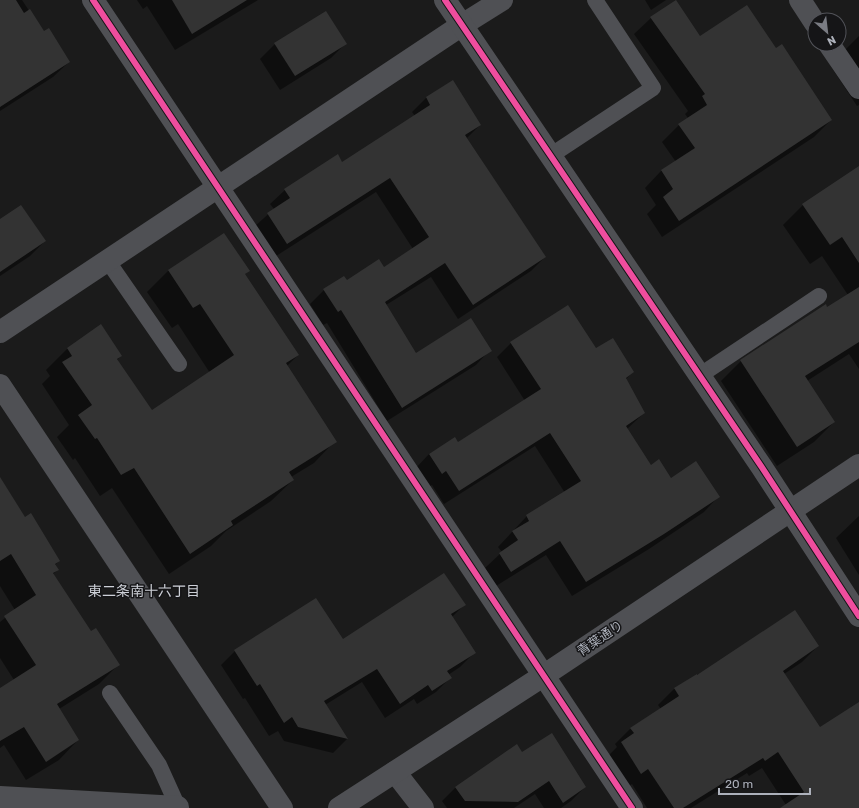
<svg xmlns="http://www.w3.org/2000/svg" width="859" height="808" font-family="Rubik,'Noto Sans JP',sans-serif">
  <rect width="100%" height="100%" fill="#1b1b1b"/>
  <!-- shadow -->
  <g fill="#0007">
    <path d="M0 0H22L43 32 69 62 53 77 0 111Z"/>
    <path d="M137 0H258L175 50 147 6 143 9Z"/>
    <path d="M645 0H666L651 10Z"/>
    <path d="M651 18 700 38 776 49 831 120 814 137 662 237 647 214 656 205 645 188 661 171 676 162 662 142 679 125 688 118 685 114 688 111 634 34Z"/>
    <path d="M859 36V105L857 106 830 65Z"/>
    <path d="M346 43 331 58 280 90 260 59 275 44Z"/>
    <path d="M453 81 480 125 467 138 545 257 531 271 458 319 431 277 386 305 415 354 490 350 476 365 387 421 327 323 323 325 310 304 324 290 383 268 413 249 376 192 273 258 254 227 274 209 270 204 285 190 342 163 415 116 412 112 426 98Z"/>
    <path d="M859 173V369L849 354 807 381 834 422 814 442 777 466 721 381 741 361 825 306 827 309 848 295 822 256 810 264 783 225 803 205Z"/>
    <path d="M0 220 45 241 30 256 0 276Z"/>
    <path d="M224 234 248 271 244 275 298 355 287 366 335 441 314 463 291 477 293 480 271 501 226 531 211 546 169 574 112 488 100 496 75 458 73 460 57 437 69 425 42 384 50 376 46 370 68 348 121 356 117 360 152 411 210 373 178 324 172 328 147 292 168 271Z"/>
    <path d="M511 343 596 350 633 372 625 380 644 413 627 429 650 466 671 479 718 497 704 512 649 549 572 596 546 555 496 586 485 568 502 552 498 547 527 516 565 493 535 446 444 504 432 485 427 488 415 469 429 454 455 439 458 443 525 401 497 357Z"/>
    <path d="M0 479 25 518 59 561 55 565 58 570 53 574 90 632 118 665 99 684 59 709 78 740 59 760 26 780 4 745 0 748V689L14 680 0 658V622L15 610 0 586Z"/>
    <path d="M859 516V575L836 538Z"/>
    <path d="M464 605 452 617 474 653 460 667 448 675 450 678 436 692 417 704 414 699 385 718 362 682 325 705 347 739 333 753 284 741 278 731 269 736 245 698 243 699 221 665 235 651 342 641Z"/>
    <path d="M818 646 802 662 784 674 819 728 859 711V808H782L786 805 762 768 749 776 747 773 691 808H647L632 784 625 789 605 759 617 747 615 744 631 728 661 709 658 705 674 689 696 675Z"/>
    <path d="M521 753 585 787 571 801 561 808H544L535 794 514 808H447L442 801 456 787Z"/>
  </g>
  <!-- building -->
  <g fill="#333">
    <path d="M0 0H16L24 13 30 9 44 31 49 28 70 62 0 107Z"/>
    <path d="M172 0H247L192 34Z"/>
    <path d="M676 0 700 36 747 5 776 48 782 44 832 120 679 221 663 197 673 189 661 170 695 148 678 124 707 105 702 96 705 94 650 17Z"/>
    <path d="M326 11 347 44 295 76 274 43Z"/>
    <path d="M453 80 481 125 465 135 546 257 473 305 445 263 385 302 416 353 471 318 492 351 402 408 341 310 338 312 323 289 344 276 347 280 379 259 384 267 429 237 390 178 287 244 267 213 290 198 284 189 338 154 342 162 430 105 426 97Z"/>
    <path d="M859 166V263L842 237 830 245 802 204Z"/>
    <path d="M21 205 46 241 0 272V219Z"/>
    <path d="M224 233 250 271 245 274 299 355 286 363 337 442 289 472 294 480 231 521 233 525 190 554 134 468 121 475 97 438 95 439 78 415 92 405 62 362 72 356 67 348 101 324 122 356 117 359 152 410 234 355 200 304 193 308 168 270Z"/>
    <path d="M859 287V342L805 376 835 422 797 447 740 360 826 304 827 307Z"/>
    <path d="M568 305 596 348 613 338 634 372 626 378 645 413 626 426 651 465 659 459 671 478 696 461 720 497 664 534 586 582 560 541 511 572 499 553 518 540 512 531 529 521 526 515 581 481 550 433 459 491 446 471 442 474 429 454 455 437 458 442 541 389 510 342Z"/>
    <path d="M0 477 25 517 31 513 60 561 55 564 59 570 53 573 91 631 96 628 120 665 57 704 79 740 46 762 24 727 0 741V688L36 665 4 616 36 595 11 554 0 561Z"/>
    <path d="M444 573 466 605 451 614 476 653 447 671 452 678 432 691 428 685 400 704 377 669 324 701 348 739 298 727 292 717 284 723 260 684 257 686 234 650 316 598 343 639Z"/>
    <path d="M795 610 819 646 783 671 820 727 859 702V808H780L804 792 778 752 765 761 763 758 683 808H674L648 769 641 774 621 742 634 733 630 728 679 696 674 688 697 674V675Z"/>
    <path d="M552 733 586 787 563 803 549 781 518 802 465 801 455 787 517 744 522 752Z"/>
  </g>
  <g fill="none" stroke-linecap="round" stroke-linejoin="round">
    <!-- service -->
    <g stroke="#4f5054" stroke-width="16">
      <path d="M550 156 653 88 595 0"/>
      <path d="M107 260 179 364"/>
      <path d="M699 376 819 296"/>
      <path d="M110 693 159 765 178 807"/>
    </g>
    <!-- minor -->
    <g stroke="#4f5054" stroke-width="22">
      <path d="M93 0 632 808"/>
      <path d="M800 0 815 23"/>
      <path d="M829 44 859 88"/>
      <path d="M0 332 462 25 502 0"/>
      <path d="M395 772 423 808"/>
      <path d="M0 797 178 807"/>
    </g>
    <!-- tertiary -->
    <g stroke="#4f5054" stroke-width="22">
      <path d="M445 0 761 466 859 616"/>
      <path d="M0 385 282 808"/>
      <path d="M339 808 543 676 859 465"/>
    </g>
    <!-- cycleway casing -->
    <g stroke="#151517" stroke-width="8">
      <g id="cycleway">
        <path d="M93 0 632 808"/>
        <path d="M445 0 761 466 859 616"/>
      </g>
    </g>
    <!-- cycleway -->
    <use href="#cycleway" stroke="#ef4d9e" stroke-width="6"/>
  </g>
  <g text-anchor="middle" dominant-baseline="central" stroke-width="3" stroke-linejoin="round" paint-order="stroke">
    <!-- street labels -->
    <g font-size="13" fill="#adb1bb" stroke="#151517">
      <text transform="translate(600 638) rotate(-34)">青葉通り</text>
    </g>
    <!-- neighbourhood labels -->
    <g font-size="14" fill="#cdd0d7" stroke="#151517">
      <text x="144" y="591">東二条南十六丁目</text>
    </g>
  </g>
  <!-- north arrow -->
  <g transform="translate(827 32) rotate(152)"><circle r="19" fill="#151517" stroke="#525359"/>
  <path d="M0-3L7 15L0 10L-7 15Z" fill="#7a7c83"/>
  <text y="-6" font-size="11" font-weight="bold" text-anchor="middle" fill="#adb1bb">N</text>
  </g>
  <!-- scale -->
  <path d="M719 788v6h91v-6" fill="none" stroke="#adb1bb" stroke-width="2"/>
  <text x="725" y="788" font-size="12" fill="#adb1bb" stroke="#151517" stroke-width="3" paint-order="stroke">20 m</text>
</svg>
